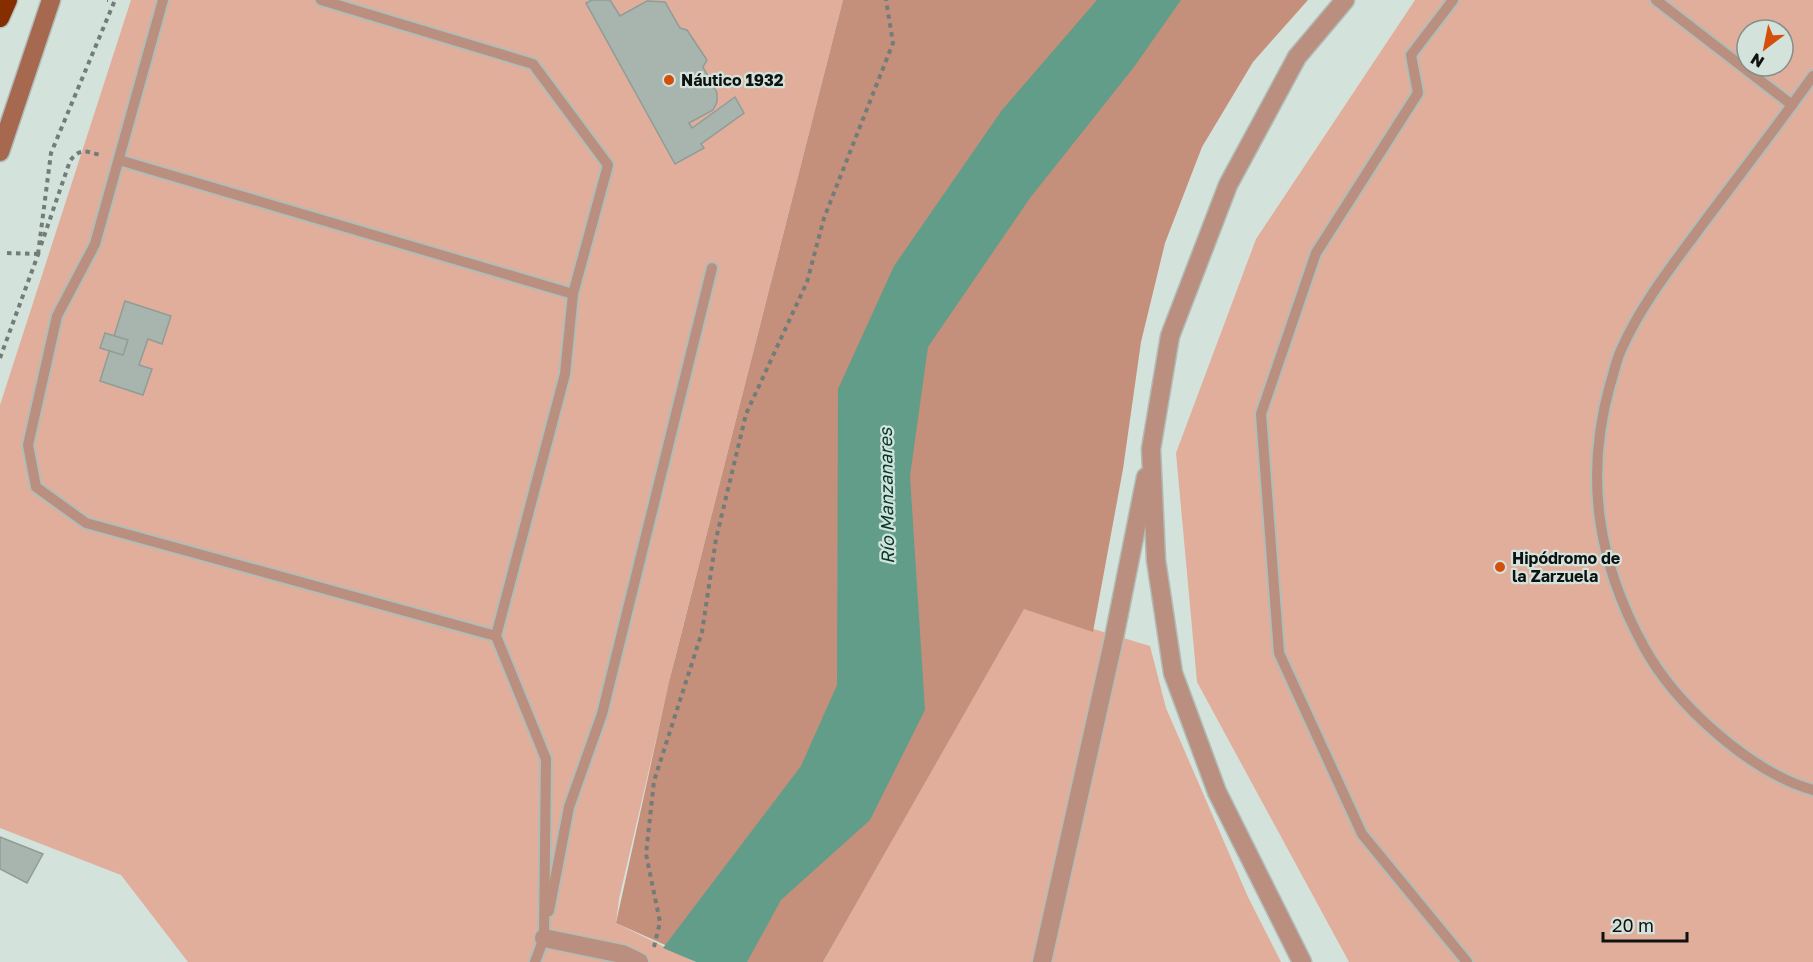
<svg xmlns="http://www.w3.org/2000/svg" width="1813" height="962" font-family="'Golos Text',sans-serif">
  <rect width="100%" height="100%" fill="#d4e2dc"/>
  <!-- green -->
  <g fill="#e1ae9b" fill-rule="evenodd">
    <path d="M131 0H843L674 662 619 899 616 923 695 962H188L121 875 0 828V405Z"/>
    <path d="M1415 0H1813V962H1349L1197 682 1176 453 1256 239ZM1747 30H1783V66H1747Z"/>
    <path d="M1024 608 1150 646 1166 708 1248 897 1281 962H823Z"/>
  </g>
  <!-- forest -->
  <path fill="#c4907c" d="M843 0H1308L1253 62 1202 147 1165 243 1141 342 1123 469 1093 632 1024 609 823 962H703L616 923 669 682Z"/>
  <!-- water -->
  <path fill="#619d88" d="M1097 0H1181L1134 67 1030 198 928 347 910 476 925 710 870 820 781 900 747 962H696L663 948 801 766 837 685 838 389 894 266 1002 110Z"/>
  <!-- building -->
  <g fill="#a8b5af" stroke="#8f9c97" stroke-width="1.5">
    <path d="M592 0H610L620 16 647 1 665 2 680 28 687 30 707 60 703 67 717 93V102L713 110 689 123 692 128 735 97 744 113 701 144 704 148 675 164 586 3Z"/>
    <path d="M125 301 171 316 162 344 148 339 139 365 152 369 143 395 100 381Z"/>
    <path d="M105 333 128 340 123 355 100 348Z"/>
    <path d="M0 837 43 854 27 883 0 869Z"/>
  </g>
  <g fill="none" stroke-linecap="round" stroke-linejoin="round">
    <!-- lane casing -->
    <g stroke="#b0bdb7" stroke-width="14">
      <g id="lane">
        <path d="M163 0 95 244 57 316 28 445 36 487 86 523 496 636"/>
        <path d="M321 0 533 64 608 165 573 294 565 374 496 636 546 759 544 938 535 962"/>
        <path d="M1453 0 1411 55 1418 93 1316 253 1261 414 1279 653 1362 834 1467 962"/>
        <path d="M1656 0 1792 105"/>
        <path d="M1813 76C1778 125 1741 173 1705 221 1674 263 1642 303 1621 350 1616 361 1614 373 1610 385 1584 478 1598 563 1644 647 1675 704 1750 772 1813 790"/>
        <path d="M119 160 573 294"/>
        <path d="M549 911 569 807 602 714 712 268"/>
      </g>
    </g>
    <!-- street casing -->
    <g stroke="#b0bdb7" stroke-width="21">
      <g id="street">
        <path d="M544 938 622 954 639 962"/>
        <path d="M1042 962 1114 638 1146 477"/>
        <path d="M1302 962 1217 792 1173 673 1156 560 1151 449 1170 336 1228 185 1297 57 1345 0"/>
      </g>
    </g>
    <!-- secondary casing -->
    <g stroke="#b0bdb7" stroke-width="21">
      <path id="secondary" d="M0 152 51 0"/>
    </g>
    <!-- highway casing -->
    <g stroke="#b0bdb7" stroke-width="21">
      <path id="highway" d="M0 18 8 0"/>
    </g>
    <!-- path -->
    <g stroke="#727c78" stroke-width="4" stroke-dasharray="4.5 4.5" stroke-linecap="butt">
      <path d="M107 0H108"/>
      <path d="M41 245 70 161C79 148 86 151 100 155"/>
      <path d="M7 253 38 254"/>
      <path d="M38 254 51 153 115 0"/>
      <path d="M0 358 39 252"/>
      <path d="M654 947 660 922 646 854 654 781 702 632 716 539 746 414 807 282 824 218 893 43 886 0"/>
    </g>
    <!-- lane -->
    <use href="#lane" stroke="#bb8f7f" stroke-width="10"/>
    <!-- street -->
    <use href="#street" stroke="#bb8f7f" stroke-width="18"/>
    <!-- secondary -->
    <use href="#secondary" stroke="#a76850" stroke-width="18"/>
    <!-- highway -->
    <use href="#highway" stroke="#872e01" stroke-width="18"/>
  </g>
  <!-- markers -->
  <g fill="#d34f0a" stroke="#d4e2dc" stroke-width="2">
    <circle cx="669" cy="80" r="6"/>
    <circle cx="1500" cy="567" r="6"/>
  </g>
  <g text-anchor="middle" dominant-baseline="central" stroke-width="4.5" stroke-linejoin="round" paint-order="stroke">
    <!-- poi labels -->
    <g font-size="16" font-weight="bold" fill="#0e1311" stroke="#d4e2dc" text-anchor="start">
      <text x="681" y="80">Náutico 1932</text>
      <text x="1512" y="558">Hipódromo de<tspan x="1512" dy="18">la Zarzuela</tspan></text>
    </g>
    <!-- water labels -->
    <g font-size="18" font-style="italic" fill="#01392b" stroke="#d4e2dc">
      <text transform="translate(886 496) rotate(-91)">Río Manzanares</text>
    </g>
  </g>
  <!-- north arrow -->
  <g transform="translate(1765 48) rotate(212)"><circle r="28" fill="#d4e2dc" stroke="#858f8b" stroke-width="1.5"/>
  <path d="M0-4.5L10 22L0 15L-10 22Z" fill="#d34f0a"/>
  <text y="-9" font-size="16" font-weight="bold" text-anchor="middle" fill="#0e1311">N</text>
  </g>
  <!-- scale -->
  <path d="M1603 932v9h84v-9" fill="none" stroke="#0e1311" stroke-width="3"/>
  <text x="1612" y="932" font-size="18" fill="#0e1311" stroke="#d4e2dc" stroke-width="4.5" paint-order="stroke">20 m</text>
</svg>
